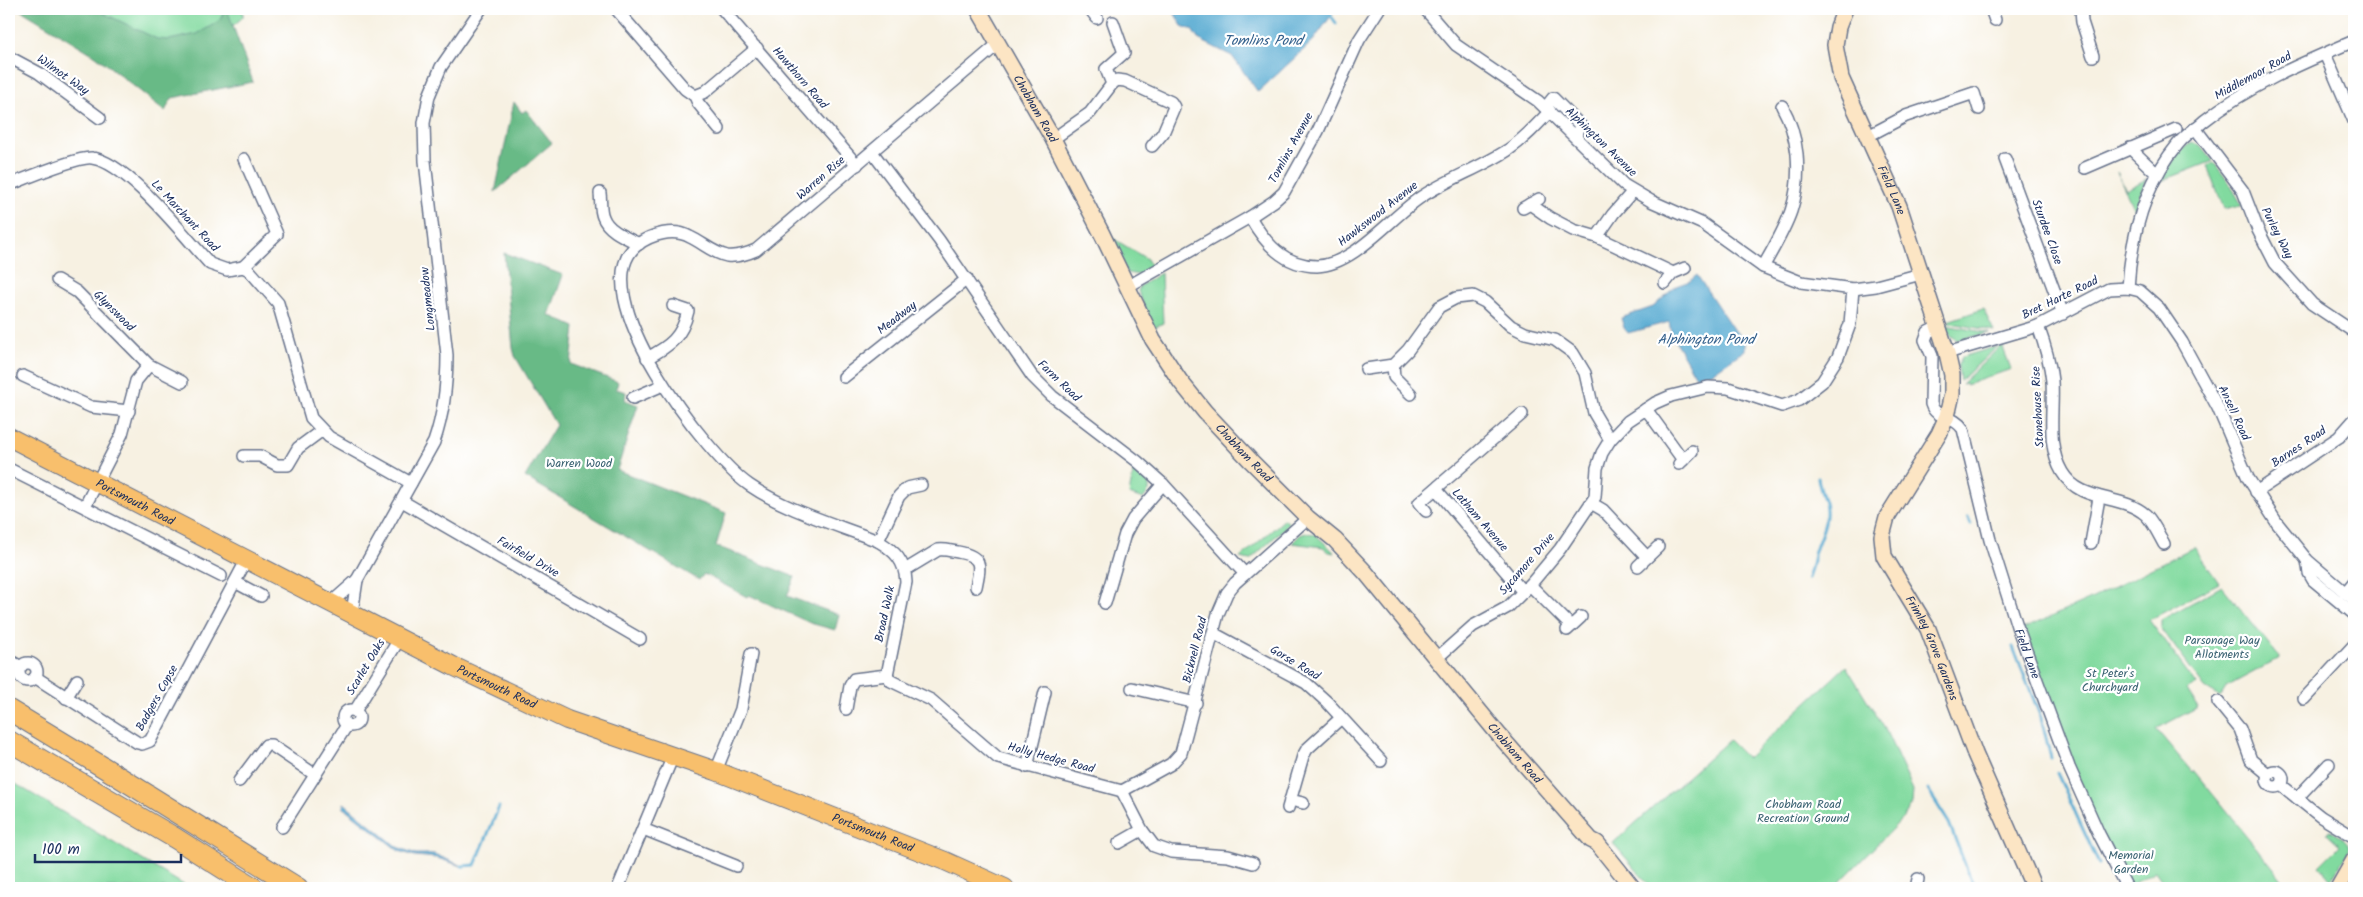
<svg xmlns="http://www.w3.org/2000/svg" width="2363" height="897" font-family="Kalam,sans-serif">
  <rect width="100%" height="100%" fill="#fff"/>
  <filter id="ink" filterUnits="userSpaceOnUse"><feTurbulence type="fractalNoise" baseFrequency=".02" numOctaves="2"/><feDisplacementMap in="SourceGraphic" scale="10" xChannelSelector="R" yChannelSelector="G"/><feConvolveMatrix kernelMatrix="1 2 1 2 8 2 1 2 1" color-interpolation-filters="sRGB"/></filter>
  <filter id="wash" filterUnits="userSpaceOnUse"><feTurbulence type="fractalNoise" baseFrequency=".0096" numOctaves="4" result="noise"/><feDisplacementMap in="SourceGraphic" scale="20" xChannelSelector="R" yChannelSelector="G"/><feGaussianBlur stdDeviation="1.12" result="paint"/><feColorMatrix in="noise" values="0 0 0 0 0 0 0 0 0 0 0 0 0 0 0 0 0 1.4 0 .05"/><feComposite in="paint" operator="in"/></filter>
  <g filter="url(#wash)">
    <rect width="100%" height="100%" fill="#f7f1e2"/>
    <!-- green -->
    <g fill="#81da9f" stroke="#4e847e">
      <path d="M95 9H243V17L214 42 170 49Z"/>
      <path d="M2194 143 2200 145 2213 161 2161 181C2169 169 2179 145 2194 143Z"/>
      <path d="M2214 163 2228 181 2242 205 2224 209 2207 166Z"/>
      <path d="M2117 172 2126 190 2146 179 2134 210Z"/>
      <path d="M1109 236 1147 259 1152 268 1139 275 1127 273Z"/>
      <path d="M1161 273 1163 323 1153 328 1138 291 1140 286Z"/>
      <path d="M1983 309 1994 331 1945 322Z"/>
      <path d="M1945 325 1989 333 1957 340 1949 334Z"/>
      <path d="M2002 345 2011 369 1966 385V383L1961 384Z"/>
      <path d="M1998 346 1960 381 1958 366 1962 357Z"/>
      <path d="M1134 468 1149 481V491L1143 499 1129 494Z"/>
      <path d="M1285 519 1289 524 1250 560 1240 558Z"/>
      <path d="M1306 533 1315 534 1335 553 1329 552 1323 547 1292 543 1300 535Z"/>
      <path d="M2194 547 2219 583 2149 620 2196 684 2187 690 2198 707 2156 729 2192 772 2194 771 2289 888H2167L2155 871 2127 887 2094 820 2021 630 2091 599Z"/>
      <path d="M2222 586 2280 658 2226 687 2220 697 2205 688 2161 628V620Z"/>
      <path d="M1846 666 1885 729 1913 790 1912 804 1904 817 1834 888H1652L1613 843 1729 740 1747 758Z"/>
      <path d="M9 780 189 888H9Z"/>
      <path d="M2329 830C2337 835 2350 839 2349 850L2331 880 2319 866 2340 845 2327 833Z"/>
    </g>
    <!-- forest -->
    <g fill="#68ba86" stroke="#427472">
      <path d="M19 9H95L157 39 169 40 197 34 211 26 220 20 225 9H227L253 82 172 98 165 111 96 56Z"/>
      <path d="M514 102 522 113 526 110 552 143 495 192Z"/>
      <path d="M504 253 563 275 549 315 575 327 571 364 618 382 616 389 626 392 625 400 638 405 617 470 726 513 716 546 795 577 787 596 839 615 835 630 810 623 749 595 747 597 704 574 699 580 525 477 556 425 515 356 513 348Z"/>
    </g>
    <!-- water -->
    <g fill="#56aad1" stroke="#386c98">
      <path d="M1172 9H1336L1313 41 1258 92 1232 56 1198 39 1192 30 1182 26Z"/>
      <path d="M1697 275 1733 329 1745 340V350L1713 372 1696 377 1672 336 1669 322 1628 333 1624 328 1621 318 1653 307 1676 286 1690 281Z"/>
      <path d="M344 803 397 847 416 854H434L465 867 437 858 415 856 399 851 343 807Z"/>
    </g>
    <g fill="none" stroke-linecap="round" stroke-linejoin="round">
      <!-- stream -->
      <g stroke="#56aad1" stroke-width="3">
        <path d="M1331 16 1336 23"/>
        <path d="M1968 517 1971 524"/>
        <path d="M1808 578C1811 570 1812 564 1814 555 1818 538 1830 522 1825 503 1822 493 1819 488 1818 477"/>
        <path d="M2013 647 2041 718 2051 758"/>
        <path d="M2057 773 2099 864"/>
        <path d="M1928 790 1949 823 1974 888"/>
        <path d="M462 866 475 865 499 807"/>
      </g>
    </g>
  </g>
  <g filter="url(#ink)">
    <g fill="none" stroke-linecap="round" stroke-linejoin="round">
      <!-- street casing -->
      <g stroke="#68738c" stroke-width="14">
        <g id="street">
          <path d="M616 9 685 89 695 96 698 103 719 129"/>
          <path d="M722 9 857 165"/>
          <path d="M1090 9 1097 18"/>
          <path d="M1425 9 1456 45 1538 101 1624 185 1651 201 1703 224 1763 267 1801 282 1853 289 1876 286 1921 274"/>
          <path d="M1991 9 1995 20"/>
          <path d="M2081 9 2082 22 2093 56"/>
          <path d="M2325 54 2354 121"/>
          <path d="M9 57 39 73 100 118"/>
          <path d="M1112 84 1106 69 1124 53 1113 22"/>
          <path d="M695 96 705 92 757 48"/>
          <path d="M1546 107 1553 98 1580 125 1576 138"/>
          <path d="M2195 128 2243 191 2258 230 2275 263 2312 304 2354 332"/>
          <path d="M1868 136 1906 116 1974 93 1979 109"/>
          <path d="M1053 139 1090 113 1112 84 1117 80 1125 81 1171 102 1174 107 1163 133 1152 146"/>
          <path d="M2130 148 2157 174"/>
          <path d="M872 152 939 240 1032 376 1052 396 1137 461 1163 484 1245 574"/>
          <path d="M2005 159 2063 314"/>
          <path d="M2085 168 2176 129"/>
          <path d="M9 185C24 179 79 156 92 158 127 162 185 237 210 264L227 270 243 267 249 270 278 303 311 418 329 437 411 483"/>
          <path d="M600 193C601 200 600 211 603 217 608 231 627 238 639 244"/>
          <path d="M1530 204 1550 218 1573 230 1597 237 1673 273"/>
          <path d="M1523 208 1539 199"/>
          <path d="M1250 217C1265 243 1284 266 1317 266 1354 265 1391 217 1421 197 1448 179 1480 168 1508 150 1524 139 1537 125 1550 111"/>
          <path d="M1597 237 1613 214 1633 191"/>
          <path d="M243 267 277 234 244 159"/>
          <path d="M1763 267C1786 226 1801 203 1797 154 1795 136 1791 122 1782 106"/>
          <path d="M57 280 77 292 149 365 182 382"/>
          <path d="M1665 283 1673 273 1685 268"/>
          <path d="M1127 287 1250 217 1274 201 1284 192 1318 131 1359 40 1379 9"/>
          <path d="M2128 288C2131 236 2144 185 2178 144 2185 135 2195 129 2204 121 2248 86 2302 63 2354 41"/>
          <path d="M2038 326C2045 345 2050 361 2052 381 2054 411 2046 445 2062 472 2081 504 2121 493 2146 515 2153 522 2159 535 2164 544"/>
          <path id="s1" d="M1938 327 1928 332 1925 340 1932 356 1931 404C1936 420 1953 414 1963 429L1990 540 2017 626 2069 767 2099 834 2127 888"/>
          <path d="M1947 353 2038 326 2109 289 2128 288 2140 291 2159 308 2182 342 2218 408 2248 478 2277 523 2307 560 2354 600"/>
          <path d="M647 358C670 346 682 337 688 311L673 306"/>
          <path d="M1393 365 1394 377 1411 394"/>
          <path d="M1366 369 1393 365 1408 350 1439 307 1456 298 1473 296 1485 302 1511 326 1525 333 1555 340 1573 353 1585 373 1594 413 1610 440"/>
          <path d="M23 376 91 407 129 411"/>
          <path d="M844 377 967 279"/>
          <path d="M633 398 663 385"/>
          <path d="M1646 409 1683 460"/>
          <path d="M244 456H260L277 465H288L298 448 321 431"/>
          <path d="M1679 464 1692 451"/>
          <path d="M9 469 221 576"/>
          <path d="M1436 489 1523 592"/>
          <path d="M2256 492 2339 437 2354 420"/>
          <path d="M402 501 640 639"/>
          <path d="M1591 503 1603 510 1647 557"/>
          <path d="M85 506 122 434 136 381 149 365"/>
          <path d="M1426 511 1419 503 1522 414"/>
          <path d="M878 541 899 496 907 488 921 485"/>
          <path d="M2091 543 2099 498"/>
          <path d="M2307 560 2309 573 2313 580 2354 614"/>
          <path d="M1638 566 1658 547"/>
          <path d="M905 570 938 550C945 549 951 551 958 552 984 557 980 566 976 587"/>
          <path d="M235 582 261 596"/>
          <path d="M1530 585 1571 626"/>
          <path d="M2345 593 2354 582"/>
          <path d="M332 602 357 580"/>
          <path d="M1105 603 1125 534 1133 519 1163 484"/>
          <path d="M352 613 357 580 434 442C444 413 447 385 447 355L425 161 424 123 429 96 441 67 481 9"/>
          <path d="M1567 630 1581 617"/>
          <path d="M1213 633 1306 683 1327 702 1381 761"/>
          <path d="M1437 658 1473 626 1508 607 1530 585 1560 549 1595 497 1597 468 1602 453 1610 440 1628 421 1655 403 1671 396 1708 387 1728 388 1782 406 1799 400 1822 382 1838 357 1850 324 1853 289"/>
          <path d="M9 660 21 667"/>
          <circle cx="28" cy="672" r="9"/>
          <path d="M887 675 906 582C905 561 895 551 878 541 835 524 787 511 749 485 707 456 580 292 637 245 651 234 674 228 690 237 703 243 713 253 727 256 738 257 747 254 756 250L998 44"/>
          <path d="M887 675 891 681 931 700 998 758 1122 791"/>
          <path d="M35 677 138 743 142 744 150 741 247 559"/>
          <path d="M1132 688 1196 703"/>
          <path d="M66 698 77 680"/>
          <path d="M2304 699 2354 645"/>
          <path d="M2218 702 2240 729 2251 760 2268 774"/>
          <path d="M846 709 850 686 854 679 887 675"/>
          <circle cx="351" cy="718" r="8"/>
          <path d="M355 711 400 638"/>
          <path d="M1027 767 1045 692"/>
          <circle cx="2275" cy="779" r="8"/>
          <path d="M716 771 741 709 751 654"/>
          <path d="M239 781 266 745H271L314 774"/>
          <path d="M2281 785 2321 817 2354 837"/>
          <path d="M1122 791 1171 764 1181 753 1218 614 1227 593 1235 583 1308 518"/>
          <path d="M1122 791 1142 830 1154 846 1171 852 1228 856 1253 863"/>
          <path d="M2297 798 2329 764"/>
          <path d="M1290 800 1303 803"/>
          <path d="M1288 808 1303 756 1307 749 1341 718"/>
          <path d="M282 827 347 725"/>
          <path d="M643 829 736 866"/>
          <path d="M1119 843 1142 830"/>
          <path d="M618 888 673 756"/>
          <path d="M1916 888 1918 879"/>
        </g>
      </g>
      <!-- secondary casing -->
      <g stroke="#68738c" stroke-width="18">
        <g id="secondary">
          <path id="s2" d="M978 9 1053 139 1102 234 1153 340 1180 381 1205 412 1251 461 1308 518 1335 540 1366 573 1499 735 1591 840 1597 843 1633 888"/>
          <path id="s3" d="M1845 9 1838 27 1835 45 1841 78 1899 206 1947 353 1952 375V394L1947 416 1939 434 1887 517 1882 536 1884 556 1928 629 1975 754 2034 888"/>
          <path d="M2338 888 2354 860"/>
        </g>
      </g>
      <!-- primary casing -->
      <g stroke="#68738c" stroke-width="20">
        <g id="primary">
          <path id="s4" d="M9 437 453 666 567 720 716 771 945 861 1005 888"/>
        </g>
      </g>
      <!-- highway casing -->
      <g stroke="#68738c" stroke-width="22">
        <g id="highway">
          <path d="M9 710 103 767 298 888"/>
          <path d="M9 741 175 838 254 888"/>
        </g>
      </g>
      <!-- street -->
      <use href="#street" stroke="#fff" stroke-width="11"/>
      <!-- secondary -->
      <use href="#secondary" stroke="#fce5c4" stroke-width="15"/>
      <!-- primary -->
      <use href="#primary" stroke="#f8bf6c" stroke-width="18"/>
      <!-- highway -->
      <use href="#highway" stroke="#f8bf6c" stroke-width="20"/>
    </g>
  </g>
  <g text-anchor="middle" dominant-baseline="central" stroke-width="4.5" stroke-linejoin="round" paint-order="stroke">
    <!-- street labels -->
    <g font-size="12" fill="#1b2f5e" stroke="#fff">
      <text transform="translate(63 75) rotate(35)">Wilmot Way</text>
      <text transform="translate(2253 76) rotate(-29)">Middlemoor Road</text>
      <text transform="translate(800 78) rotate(49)">Hawthorn Road</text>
      <text stroke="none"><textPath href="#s2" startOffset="115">Chobham Road</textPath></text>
      <text transform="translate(1601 142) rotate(44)">Alphington Avenue</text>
      <text transform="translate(1291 148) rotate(-61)">Tomlins Avenue</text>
      <text transform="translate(821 178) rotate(-41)">Warren Rise</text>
      <text stroke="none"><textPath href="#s3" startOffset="194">Field Lane</textPath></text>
      <text transform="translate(1378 214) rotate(-38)">Hawkswood Avenue</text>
      <text transform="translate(185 216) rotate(47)">Le Marchant Road</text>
      <text transform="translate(2047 232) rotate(70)">Sturdee Close</text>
      <text transform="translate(2277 233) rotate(63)">Purley Way</text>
      <text transform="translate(2060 298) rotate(-26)">Bret Harte Road</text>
      <text transform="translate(428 299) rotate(-96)">Longmeadow</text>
      <text transform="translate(114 311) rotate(45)">Glynswood</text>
      <text transform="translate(897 318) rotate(-38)">Meadway</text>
      <text transform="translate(1059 381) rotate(44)">Farm Road</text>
      <text transform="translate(2038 407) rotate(-93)">Stonehouse Rise</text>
      <text transform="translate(2234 413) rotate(65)">Ansell Road</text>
      <text transform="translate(2299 447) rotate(-34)">Barnes Road</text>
      <text stroke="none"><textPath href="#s2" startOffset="520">Chobham Road</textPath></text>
      <text stroke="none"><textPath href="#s4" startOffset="142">Portsmouth Road</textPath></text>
      <text transform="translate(1480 520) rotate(49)">Latham Avenue</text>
      <text transform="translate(528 557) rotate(30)">Fairfield Drive</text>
      <text transform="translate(1527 564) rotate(-49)">Sycamore Drive</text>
      <text transform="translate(885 614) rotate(-78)">Broad Walk</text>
      <text stroke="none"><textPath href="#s3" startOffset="692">Frimley Grove Gardens</textPath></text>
      <text transform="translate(1195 650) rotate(-76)">Bicknell Road</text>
      <text stroke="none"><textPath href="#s1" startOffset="361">Field Lane</textPath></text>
      <text transform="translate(1295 663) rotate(31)">Gorse Road</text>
      <text transform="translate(366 667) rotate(-59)">Scarlet Oaks</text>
      <text stroke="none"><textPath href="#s4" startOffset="548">Portsmouth Road</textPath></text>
      <text transform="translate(157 698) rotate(-61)">Badgers Copse</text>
      <text stroke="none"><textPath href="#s2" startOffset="925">Chobham Road</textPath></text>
      <text transform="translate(1051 758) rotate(15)">Holly Hedge Road</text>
      <text stroke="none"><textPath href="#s4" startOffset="952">Portsmouth Road</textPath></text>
    </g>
    <!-- park labels -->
    <g font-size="12" fill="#3a6272" stroke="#fff">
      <text x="579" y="463">Warren Wood</text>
      <text x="2222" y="640">Parsonage Way<tspan x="2222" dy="14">Allotments</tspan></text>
      <text x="2110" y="673">St Peter's<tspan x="2110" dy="14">Churchyard</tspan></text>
      <text x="1803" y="804">Chobham Road<tspan x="1803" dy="14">Recreation Ground</tspan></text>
      <text x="2131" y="855">Memorial<tspan x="2131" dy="14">Garden</tspan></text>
    </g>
    <!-- water labels -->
    <g font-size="14" font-style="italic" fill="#33608c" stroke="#fff">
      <text x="1263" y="41">Tomlins Pond</text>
      <text x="1706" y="340">Alphington Pond</text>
    </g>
  </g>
  <!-- margin -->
  <rect width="2363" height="897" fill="none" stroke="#fff" stroke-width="30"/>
  <!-- scale -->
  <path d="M35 854v8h146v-8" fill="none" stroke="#1b2f5e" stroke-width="2.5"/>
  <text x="42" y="854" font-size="15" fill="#1b2f5e" stroke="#ffffff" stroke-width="4" paint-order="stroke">100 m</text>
</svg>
